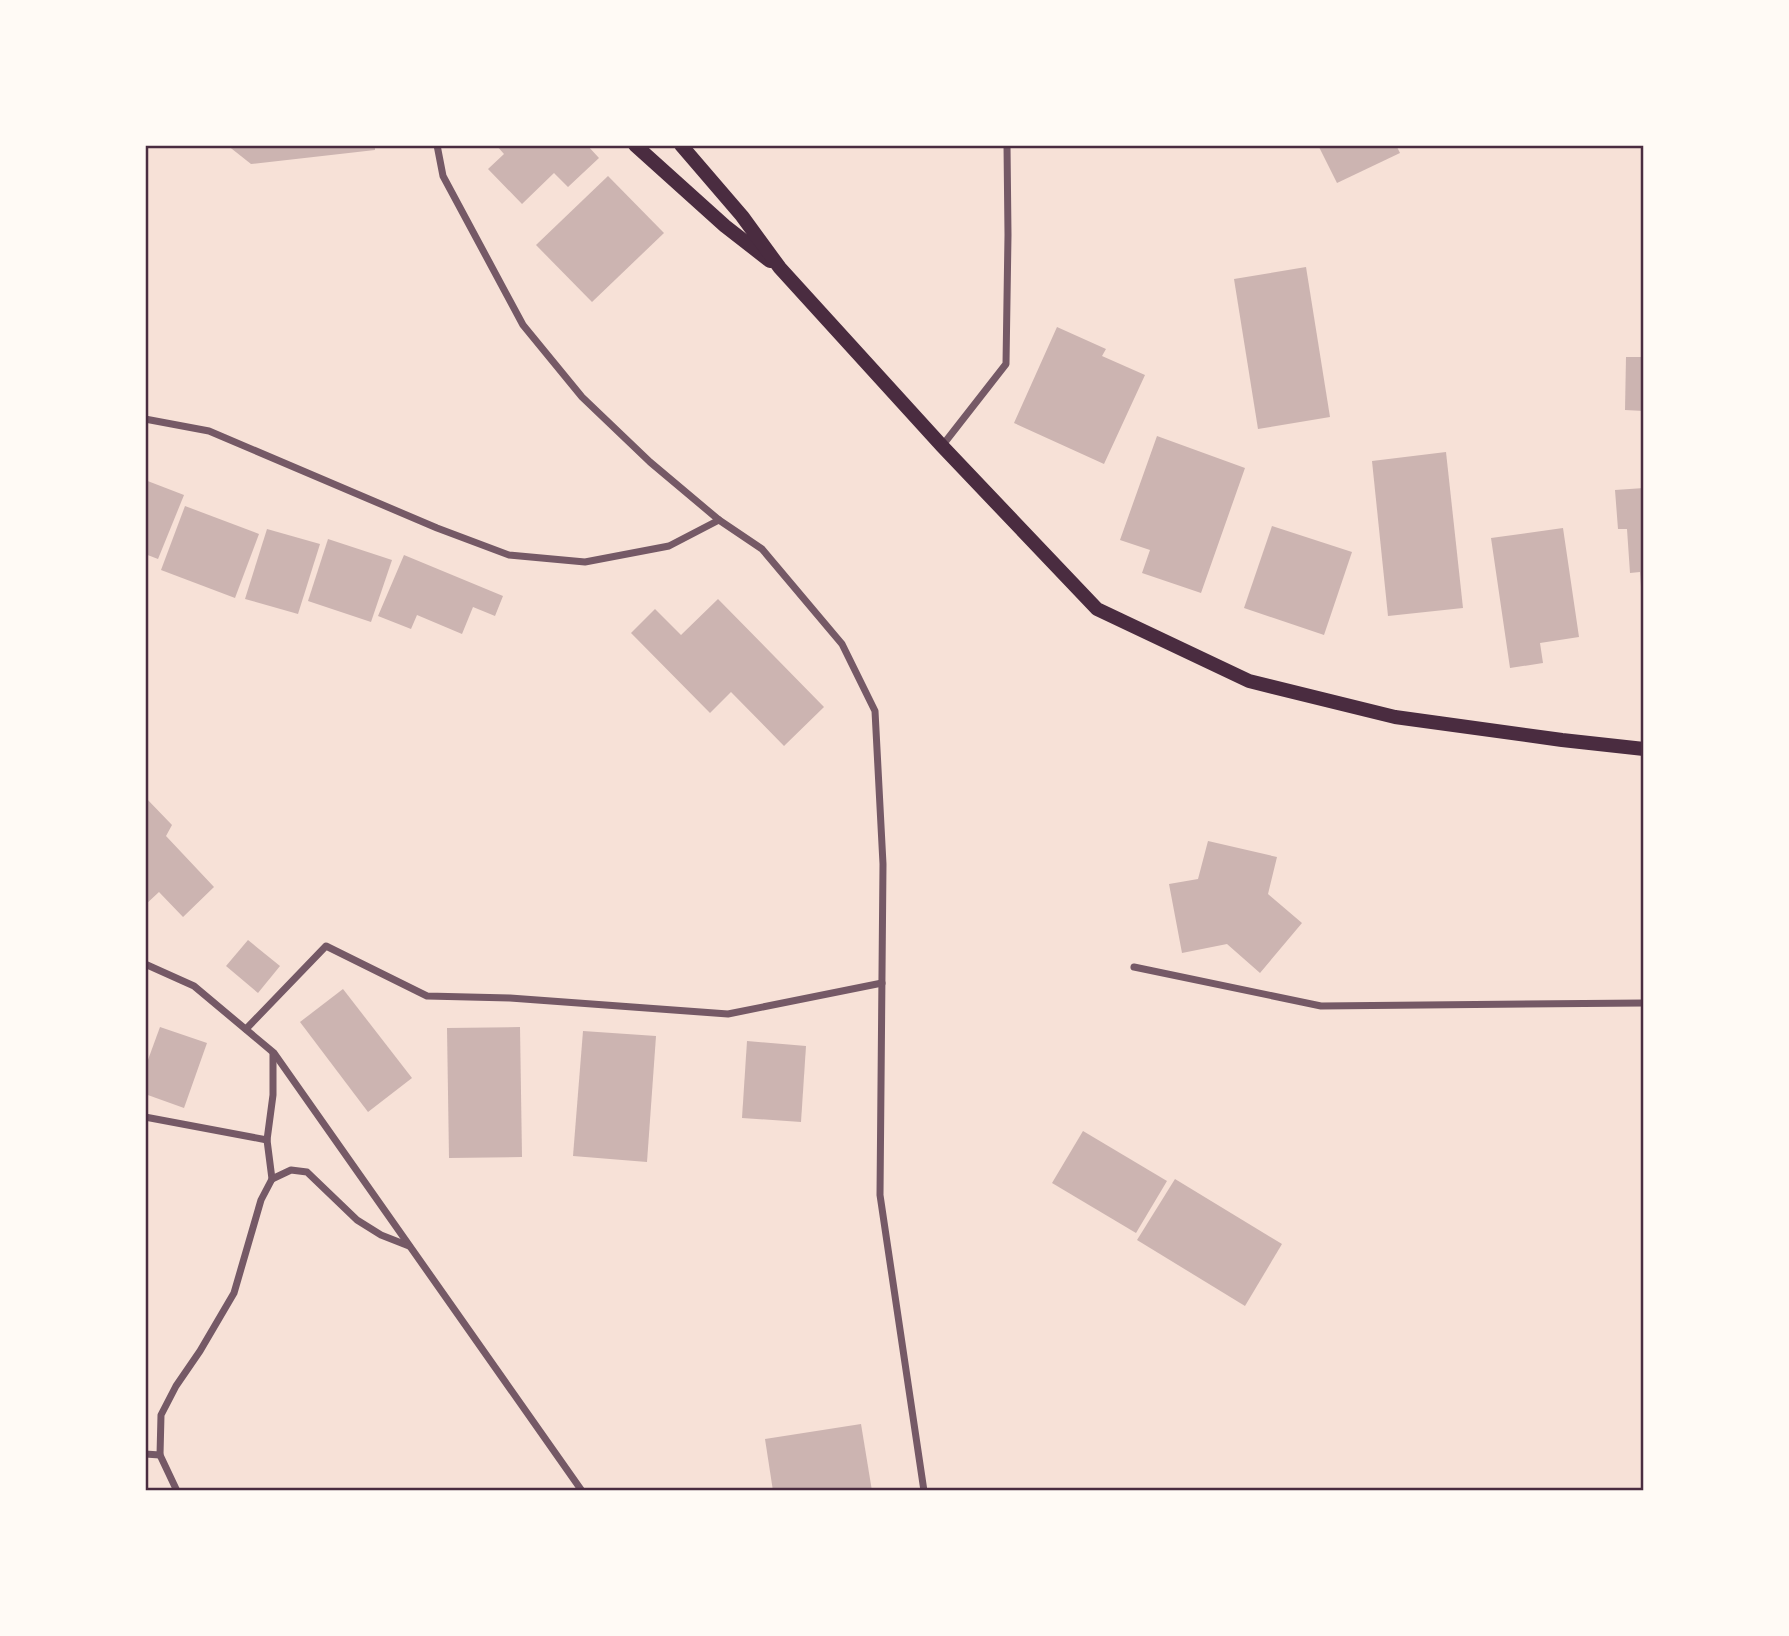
<svg xmlns="http://www.w3.org/2000/svg" width="1789" height="1636" font-family="'Noto Sans',sans-serif">
  <rect width="100%" height="100%" fill="#f7e1d7"/>
  <!-- building -->
  <g fill="#ccb4b1">
    <path d="M227 145H375V150L251 164Z"/>
    <path d="M496 145H587L599 158 568 187 554 173 522 204 488 169 504 154Z"/>
    <path d="M1318 145H1396L1400 153 1337 183Z"/>
    <path d="M608 176 664 233 592 302 536 245Z"/>
    <path d="M1306 267 1330 417 1258 429 1234 279Z"/>
    <path d="M1057 327 1106 349 1102 356 1145 375 1104 464 1014 423Z"/>
    <path d="M1626 357H1644V411L1625 410Z"/>
    <path d="M1157 436 1245 468 1201 593 1142 573 1150 550 1120 540Z"/>
    <path d="M1446 452 1463 608 1388 616 1372 461Z"/>
    <path d="M145 480 184 495 158 559 145 554Z"/>
    <path d="M1644 488V601H1642L1640 572 1630 573 1627 529H1618L1615 490Z"/>
    <path d="M185 506 259 534 235 598 161 570Z"/>
    <path d="M1272 526 1352 552 1324 635 1244 608Z"/>
    <path d="M1563 528 1579 637 1540 643 1543 663 1510 668 1491 538Z"/>
    <path d="M267 529 320 544 298 614 245 599Z"/>
    <path d="M328 539 392 560 371 622 308 601Z"/>
    <path d="M404 555 503 596 495 616 473 607 462 634 417 615 411 629 378 616Z"/>
    <path d="M718 599 824 707 784 746 731 692 710 713 631 633 655 609 681 635Z"/>
    <path d="M145 797 172 825 166 836 214 887 183 917 159 892 145 905Z"/>
    <path d="M1208 841 1277 857 1268 894 1302 923 1260 973 1227 944 1182 953 1169 884 1198 879Z"/>
    <path d="M248 940 280 966 258 993 226 966Z"/>
    <path d="M343 989 412 1078 368 1112 300 1022Z"/>
    <path d="M160 1027 207 1043 184 1108 145 1094V1068Z"/>
    <path d="M520 1027 522 1157 449 1158 447 1028Z"/>
    <path d="M583 1031 656 1036 647 1162 573 1156Z"/>
    <path d="M747 1041 806 1046 801 1122 742 1118Z"/>
    <path d="M1083 1131 1167 1181 1136 1233 1052 1183Z"/>
    <path d="M1175 1179 1282 1244 1245 1306 1137 1240Z"/>
    <path d="M861 1424 872 1491H773L765 1439Z"/>
  </g>
  <g fill="none" stroke-linecap="round" stroke-linejoin="round">
    <!-- minor -->
    <g stroke="#755966" stroke-width="7">
      <path d="M437 145 443 176 523 325 582 397 650 462 719 520 762 549 842 644 875 711 883 864 880 1195 924 1491"/>
      <path d="M145 419 209 431 437 528 509 555 585 562 669 546 719 520"/>
      <path d="M942 446 1006 364 1008 235 1007 145"/>
      <path d="M145 964 194 986 274 1053 582 1491"/>
      <path d="M1134 967 1321 1006 1644 1003"/>
      <path d="M246 1029 326 946 427 996 510 998 728 1014 882 983"/>
      <path d="M145 1117 267 1140"/>
      <path d="M272 1179 267 1140 273 1095V1054"/>
      <path d="M145 1454 160 1455"/>
      <path d="M177 1491 160 1455 161 1415 176 1386 200 1351 234 1293 261 1200 272 1179 291 1170 307 1172 357 1220 381 1235 409 1246"/>
    </g>
    <!-- secondary -->
    <g stroke="#4a2c40" stroke-width="14">
      <path d="M635 145 725 226 770 261"/>
      <path d="M681 145 742 216 780 268 942 446 1097 609 1249 681 1395 717 1562 740 1644 749"/>
    </g>
  </g>
  <!-- border -->
  <rect width="1789" height="1636" fill="none" stroke="#fffaf5" stroke-width="294"/>
  <rect x="147" y="147" width="1495" height="1342" fill="none" stroke="#4a2c40" stroke-width="2.5"/>
</svg>
